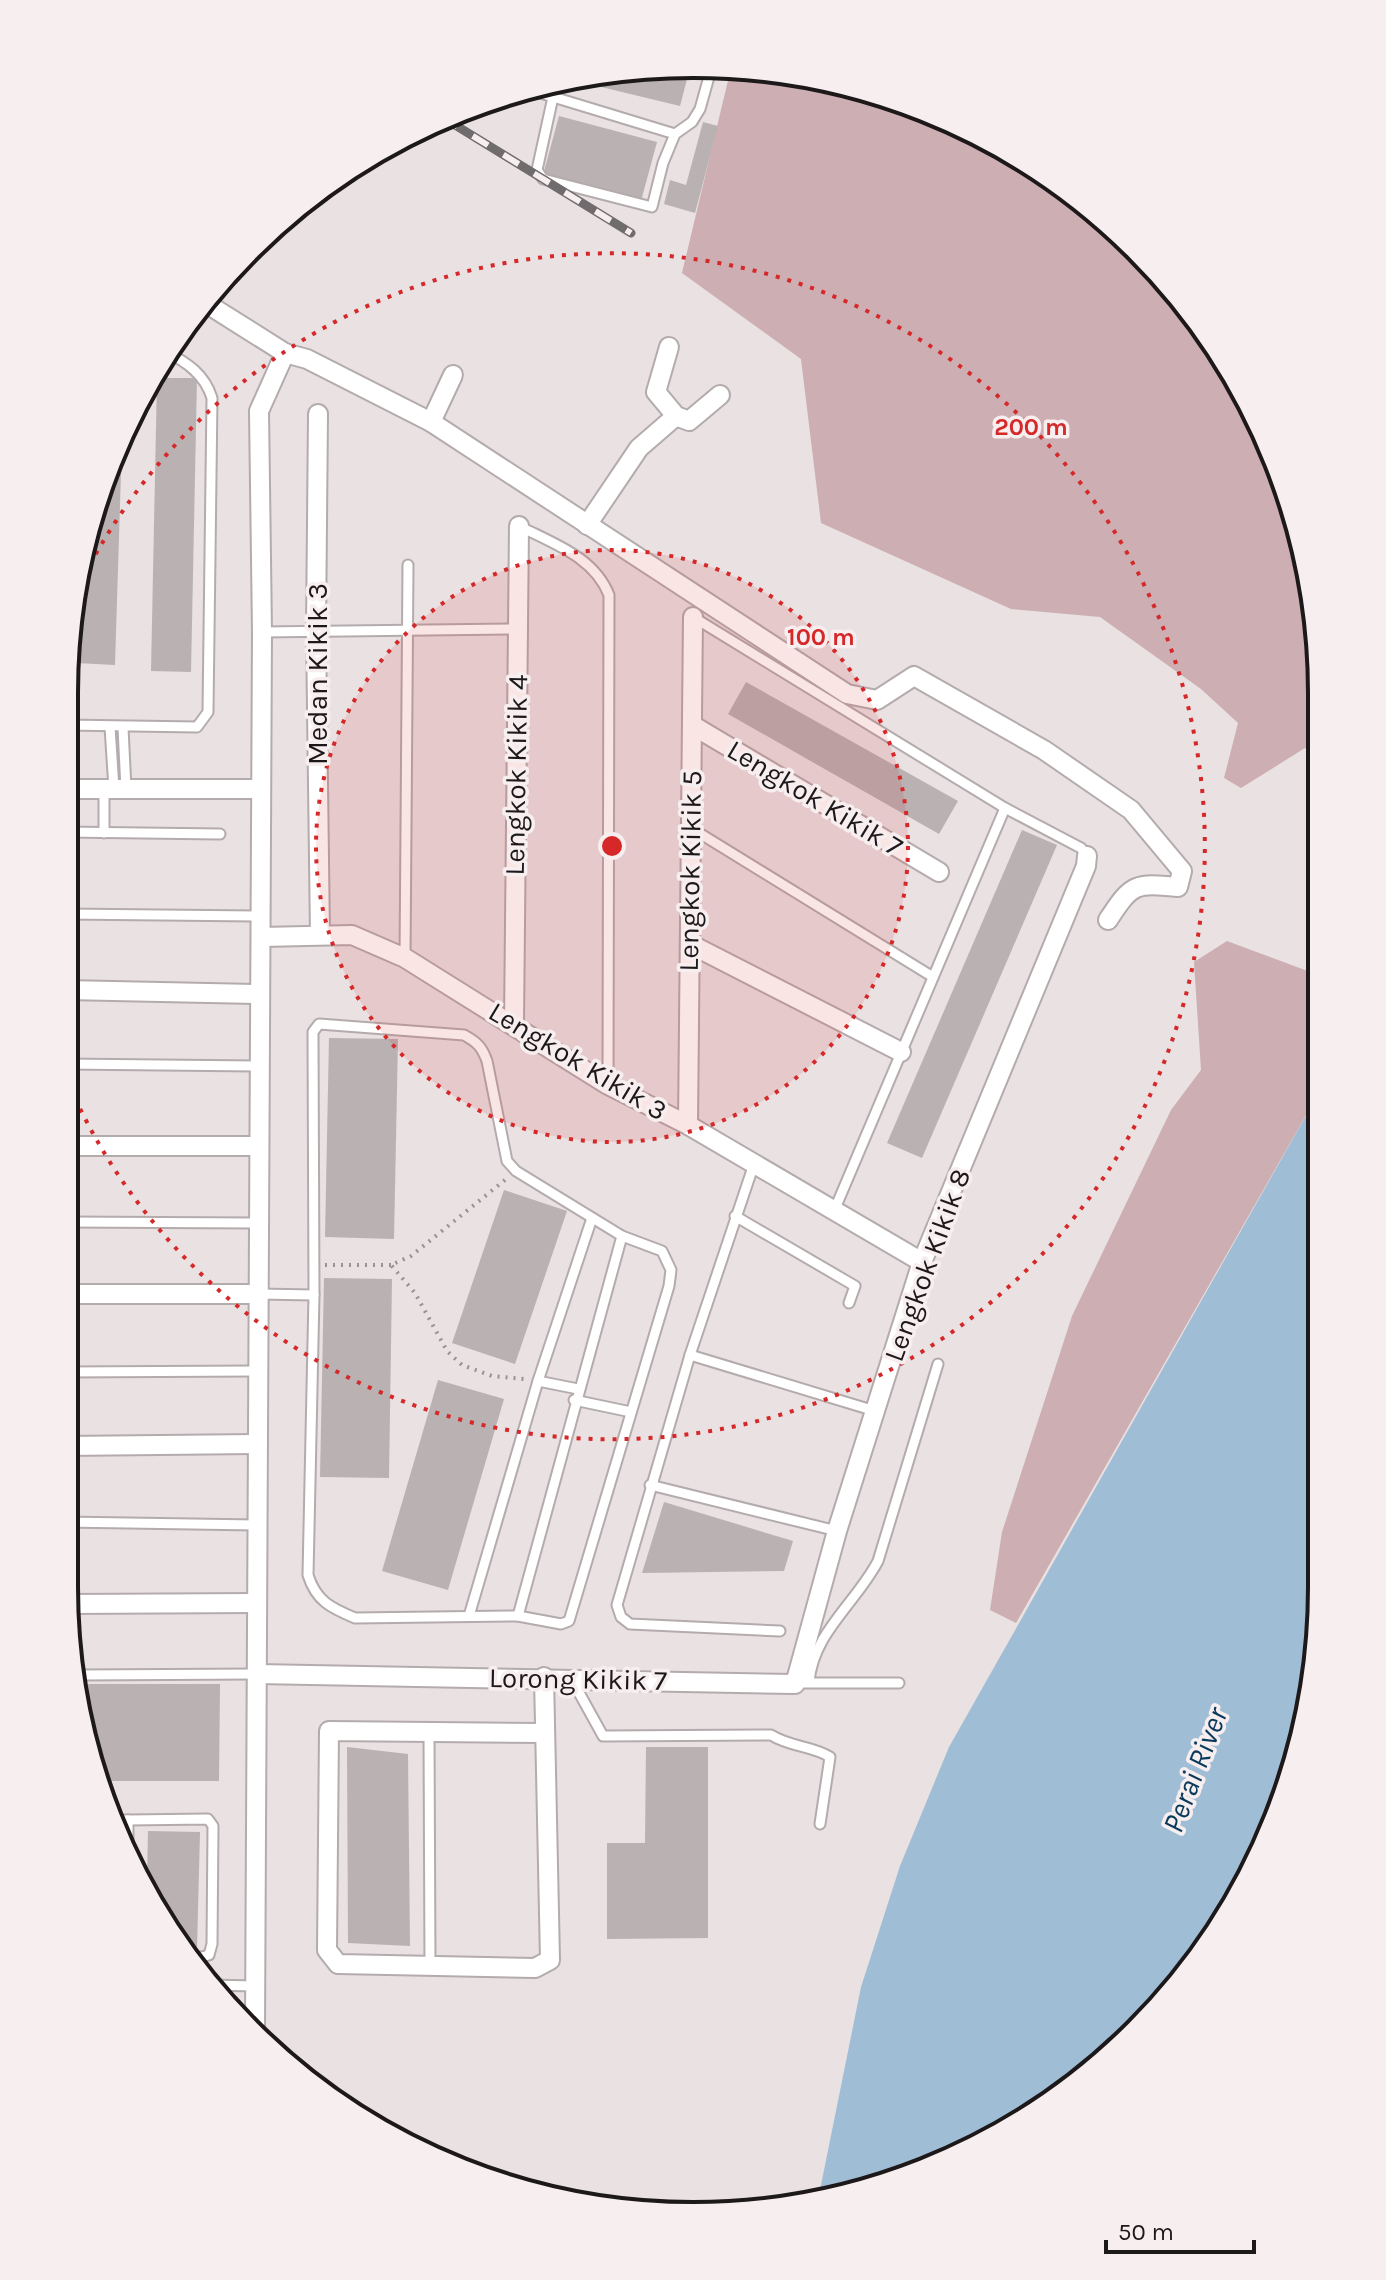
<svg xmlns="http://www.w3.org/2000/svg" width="1386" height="2280" font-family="Karla,sans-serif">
  <rect width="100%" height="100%" fill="#e9e1e2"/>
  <!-- green -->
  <g fill="#cdaeb2">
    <path d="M731 68 816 76 934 112 1043 170 1166 278 1238 379 1300 530 1321 651V760L1305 748 1241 788 1224 778 1238 723 1201 689 1100 617 1011 609 821 523 801 359 682 273Z"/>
    <path d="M1227 941 1321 976V1089L1016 1623 990 1610 1002 1532 1072 1316 1171 1110 1201 1070 1194 962Z"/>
  </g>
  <!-- water -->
  <path fill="#a0bdd6" d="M1321 1089V1629L1288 1790 1216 1937 1076 2086 895 2183 819 2195 861 1987 900 1866 949 1747Z"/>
  <!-- building -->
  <g fill="#b9b1b2">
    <path d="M691 64 680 106 564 78 571 76Z"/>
    <path d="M559 116 657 142 641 201 543 175Z"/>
    <path d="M703 122 718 126 695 213 664 204 670 180 686 185Z"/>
    <path d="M157 378H197L191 672 151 671Z"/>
    <path d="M122 440 115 665 76 663 78 588 98 490Z"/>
    <path d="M746 682 958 801 939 834 728 714Z"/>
    <path d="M1022 830 1057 845 922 1158 887 1143Z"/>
    <path d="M329 1038 398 1039 394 1239 325 1237Z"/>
    <path d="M504 1190 567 1211 515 1364 452 1343Z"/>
    <path d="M324 1278 392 1279 389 1478 320 1477Z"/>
    <path d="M438 1380 504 1399 448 1590 382 1571Z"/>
    <path d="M664 1502 793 1541 784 1571 642 1573Z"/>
    <path d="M80 1684H220L219 1781H96Z"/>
    <path d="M347 1747 408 1754 410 1946 348 1943Z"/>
    <path d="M646 1747H708V1938L607 1939V1843H645Z"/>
    <path d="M148 1831 200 1832 197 1949 182 1948 147 1882Z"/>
  </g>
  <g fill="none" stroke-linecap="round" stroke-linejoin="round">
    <!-- service casing -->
    <g stroke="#b4abad" stroke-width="13">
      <g id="service">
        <path d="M527 89 675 134"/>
        <path d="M553 97 537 170 543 179 652 207 663 163 675 134 692 122 700 109 712 66"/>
        <path d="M519 526C554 544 594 557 609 595L608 1085"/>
        <path d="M693 617 1005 808 1081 848 1087 856"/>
        <path d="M262 632 518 629"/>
        <path d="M65 725 197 727 208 712 212 398C205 375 187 362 166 352"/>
        <path d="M110 727 114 789"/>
        <path d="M123 728 126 789"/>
        <path d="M691 828 933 977"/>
        <path d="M65 832 220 834"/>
        <path d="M104 833V789"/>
        <path d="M65 914 261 916"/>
        <path d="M405 958 408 565"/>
        <path d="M319 1024 464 1035C477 1042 482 1047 487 1061L507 1161 516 1171 622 1236 662 1251 671 1270 669 1286 569 1621 561 1624 518 1616 355 1618C331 1608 316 1601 308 1575L314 1295 313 1032Z"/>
        <path d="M65 1064 260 1066"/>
        <path d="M754 1164 690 1355 617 1605 621 1617 630 1624 780 1631"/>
        <path d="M834 1211 1005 808"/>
        <path d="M735 1216 855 1286 849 1303"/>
        <path d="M65 1222 259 1223"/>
        <path d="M259 1294 314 1295"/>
        <path d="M690 1355 875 1411"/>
        <path d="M64 1372 258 1371"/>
        <path d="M538 1381 578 1389"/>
        <path d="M574 1400 631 1412"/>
        <path d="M650 1485 837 1531"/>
        <path d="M64 1522 257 1525"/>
        <path d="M469 1616 538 1381 592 1218"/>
        <path d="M518 1616 622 1236"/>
        <path d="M79 1675 257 1674"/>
        <path d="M572 1680 603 1736 771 1735C790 1747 813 1746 830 1757L820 1824"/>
        <path d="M809 1682C813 1633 856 1603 878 1561L938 1364"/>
        <path d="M803 1683H899"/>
        <path d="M429 1732 430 1966"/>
        <path d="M114 1820H128V1846"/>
        <path d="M128 1820 208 1819 213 1826 212 1944 209 1955 189 1960"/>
        <path d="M209 1985 255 1986"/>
      </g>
    </g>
    <!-- minor casing -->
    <g stroke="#b4abad" stroke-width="22">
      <g id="minor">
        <path d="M204 302 285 353 307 359 431 422 847 694 877 700 914 676 1044 750 1131 810 1182 871 1178 887C1135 883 1132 883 1108 920"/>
        <path d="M669 347 656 392 676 416 689 421 720 395"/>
        <path d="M318 414 316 631 320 935"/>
        <path d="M431 422 453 375"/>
        <path d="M587 525 639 448 676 416"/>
        <path d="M692 725 939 872"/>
        <path d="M65 789H261"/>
        <path d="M261 937 352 935 405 958 608 1085 688 1125 922 1262"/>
        <path d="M690 944 901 1052"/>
        <path d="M65 990 260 994"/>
        <path d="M514 1023 519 526"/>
        <path d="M688 1125 693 617"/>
        <path d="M65 1146H259"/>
        <path d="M64 1294H259"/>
        <path d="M64 1446 258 1444"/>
        <path d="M67 1604 257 1603"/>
        <path d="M257 1674 795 1684 837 1531 922 1262 1086 866 1087 856"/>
        <path d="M544 1677 550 1960 535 1968 338 1964 327 1950 329 1731 544 1733"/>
        <path d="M255 2030 262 632 259 411 285 353"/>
      </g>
    </g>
    <!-- path -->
    <g stroke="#999293" stroke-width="4" stroke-dasharray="2 6" stroke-linecap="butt">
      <path d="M505 1180 411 1256 391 1265 415 1293 447 1351 462 1365 492 1376 524 1379"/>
      <path d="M325 1265H391"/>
    </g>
    <!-- service -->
    <use href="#service" stroke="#fff" stroke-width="9"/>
    <!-- minor -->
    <use href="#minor" stroke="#fff" stroke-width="18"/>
    <!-- rail casing -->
    <g stroke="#706b6c" stroke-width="9">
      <path id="rail" d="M442 117 631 233"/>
    </g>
    <!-- rail -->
    <use href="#rail" stroke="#f7eeef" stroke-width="6" stroke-dasharray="18" stroke-linecap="butt"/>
  </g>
  <!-- distance rings -->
  <circle cx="612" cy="846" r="296" fill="#d62828" fill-opacity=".12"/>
  <g fill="none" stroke="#d62828" stroke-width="4" stroke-dasharray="4 8">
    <circle cx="612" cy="846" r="296"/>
    <path d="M79 586A593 593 0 1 1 66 1078"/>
  </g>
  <g text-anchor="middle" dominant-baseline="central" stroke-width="7" stroke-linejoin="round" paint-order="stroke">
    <!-- street labels -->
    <g font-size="28" fill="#1d191a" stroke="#f7eeef">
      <text transform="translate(317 674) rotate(-90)">Medan Kikik 3</text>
      <text transform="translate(516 775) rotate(-89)">Lengkok Kikik 4</text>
      <text transform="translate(815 798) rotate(31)">Lengkok Kikik 7</text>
      <text transform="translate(690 871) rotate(-89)">Lengkok Kikik 5</text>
      <text transform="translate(578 1061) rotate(31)">Lengkok Kikik 3</text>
      <text transform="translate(927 1265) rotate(-70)">Lengkok Kikik 8</text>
      <text transform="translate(578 1679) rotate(1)">Lorong Kikik 7</text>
    </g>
    <!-- water labels -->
    <g font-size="30" font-style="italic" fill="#09395b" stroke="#f7eeef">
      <text transform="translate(1195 1770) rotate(-69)">Perai River</text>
    </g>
  </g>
  <!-- crop -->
  <path d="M0 0H1386V2280H0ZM693 78H693A615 615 0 0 1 1308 693V1587A615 615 0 0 1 693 2202H693A615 615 0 0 1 78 1587V693A615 615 0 0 1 693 78Z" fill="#f7eeef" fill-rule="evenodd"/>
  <path fill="none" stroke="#1d191a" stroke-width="4" d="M693 78H693A615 615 0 0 1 1308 693V1587A615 615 0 0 1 693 2202H693A615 615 0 0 1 78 1587V693A615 615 0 0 1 693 78Z"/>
  <circle cx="612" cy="846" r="12" fill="#d62828" stroke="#f7eeef" stroke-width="4"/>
  <g font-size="24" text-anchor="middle" font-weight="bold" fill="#d62828" stroke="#f7eeef" stroke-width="7" stroke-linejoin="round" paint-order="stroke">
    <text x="1031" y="435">200 m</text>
    <text x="821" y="645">100 m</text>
  </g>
  <!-- scale -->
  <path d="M1106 2240v12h148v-12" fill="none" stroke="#1d191a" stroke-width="4"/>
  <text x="1118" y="2240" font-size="24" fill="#1d191a" stroke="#f7eeef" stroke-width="6" paint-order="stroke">50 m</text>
</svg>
